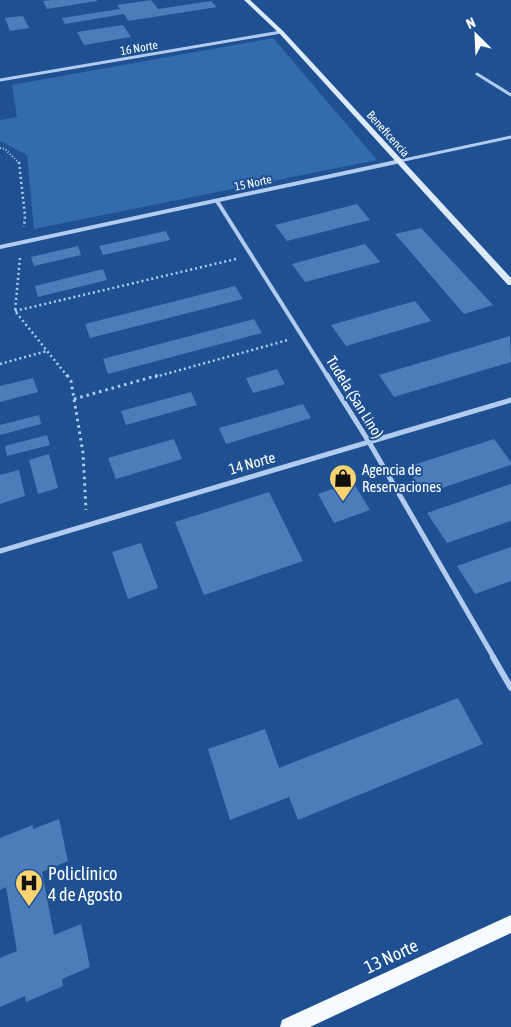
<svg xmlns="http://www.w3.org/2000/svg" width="511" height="1027" font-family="'Asap Condensed',sans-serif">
  <rect width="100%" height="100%" fill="#1f5192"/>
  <!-- green -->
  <path fill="#336baf" d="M273 38 377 160 34 229 27 155 0 141V120L17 117 12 85Z"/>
  <!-- building -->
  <g fill="#4c7dba">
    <path d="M53 0H97V1L47 9 43 1Z"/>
    <path d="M151 0 158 9 211 1 217 7 128 21 124 14 65 24 62 18 120 9 117 5Z"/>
    <path d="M23 16 29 28 10 31 5 18Z"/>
    <path d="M123 25 131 37 84 45 77 32Z"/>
    <path d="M357 204 370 220 287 241 275 225Z"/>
    <path d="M421 228 493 305 464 314 395 234Z"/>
    <path d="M166 231 170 240 103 255 99 246Z"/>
    <path d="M365 244 380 262 305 282 292 264Z"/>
    <path d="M78 246 81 255 34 266 31 257Z"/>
    <path d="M103 269 107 280 38 297 35 286Z"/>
    <path d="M235 286 243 299 90 338 85 324Z"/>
    <path d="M415 301 431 321 346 346 331 325Z"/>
    <path d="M254 319 262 333 108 374 103 359Z"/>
    <path d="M510 336 511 362 394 397 379 375Z"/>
    <path d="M277 369 285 384 253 393 246 378Z"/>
    <path d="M33 378 38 392 0 402V386Z"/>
    <path d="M191 392 197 405 126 425 121 411Z"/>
    <path d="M303 404 311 418 226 444 219 428Z"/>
    <path d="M39 415 41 424 0 435V425Z"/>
    <path d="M47 435 50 445 7 456 5 446Z"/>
    <path d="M174 439 182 459 116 479 108 458Z"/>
    <path d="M494 439 511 462V465L424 494 407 467Z"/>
    <path d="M49 454 58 488 38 494 29 460Z"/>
    <path d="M19 470 25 496 0 504V475Z"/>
    <path d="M353 482 370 510 334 523 318 494Z"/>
    <path d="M511 484V521L447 543 427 513Z"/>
    <path d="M269 492 303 561 204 595 175 522Z"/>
    <path d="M141 543 158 588 128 599 112 552Z"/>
    <path d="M511 547V581L475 594 457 566Z"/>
    <path d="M458 698 483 744 298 820 289 797 230 820 208 749 265 729 279 768Z"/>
    <path d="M59 819 68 861 42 872 54 935 81 924 90 967 62 979 63 986 26 1002 25 996 0 1007V958L17 951 6 887 0 890V838L33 825V829Z"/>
  </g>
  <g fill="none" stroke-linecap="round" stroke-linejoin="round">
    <!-- path-far2 -->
    <path stroke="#b1ccee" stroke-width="2" stroke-dasharray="1 2" stroke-linecap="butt" d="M0 148 5 149 19 163"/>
    <!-- path-far1 -->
    <g stroke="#b1ccee" stroke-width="2.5" stroke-dasharray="2 3" stroke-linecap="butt">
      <path d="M19 162 25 216 24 227"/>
      <path d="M20 258 15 311 68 377"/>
      <path d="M15 311 236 259"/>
      <path d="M0 364 47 351"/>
      <path d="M155 377 288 340"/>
    </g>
    <!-- path -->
    <g stroke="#b1ccee" stroke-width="3" stroke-dasharray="2.5 4" stroke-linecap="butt">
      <path d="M67 375 71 381 83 453 86 510"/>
      <path d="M74 399 159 375"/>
    </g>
    <!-- minor-far3 -->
    <g stroke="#b1ccee" stroke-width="3">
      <path d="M477 74 511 95"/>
      <path d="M0 80 281 32"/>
      <path d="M390 163 511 137"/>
    </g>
    <!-- minor-far2 -->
    <g stroke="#b1ccee" stroke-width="4">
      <path d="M217 201 328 377"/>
      <path d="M0 247 396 162"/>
    </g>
    <!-- minor-far1 -->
    <g stroke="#b1ccee" stroke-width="5">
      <path d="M327 375 369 442 494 658"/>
      <path d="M0 551 511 400"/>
    </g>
    <!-- minor -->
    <path stroke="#b1ccee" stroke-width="6" d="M493 657 511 688"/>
    <!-- secondary -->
    <path fill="#ddeafa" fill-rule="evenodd" d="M244 0H250L283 31 511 278V285H508L279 33Z"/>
    <!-- primary -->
    <path fill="#f7faff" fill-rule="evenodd" d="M511 915V933L310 1027H280L282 1020Z"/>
  </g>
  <!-- icons -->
  <defs>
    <g id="shop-pin" transform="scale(1.4375)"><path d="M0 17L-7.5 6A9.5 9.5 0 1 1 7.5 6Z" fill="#fbd371" stroke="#1f5192"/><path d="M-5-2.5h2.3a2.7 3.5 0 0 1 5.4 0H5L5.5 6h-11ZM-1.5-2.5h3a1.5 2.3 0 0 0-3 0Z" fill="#111"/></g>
    <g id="hospital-pin" transform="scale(1.4375)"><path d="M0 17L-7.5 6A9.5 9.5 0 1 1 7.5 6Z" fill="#fbd371" stroke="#1f5192"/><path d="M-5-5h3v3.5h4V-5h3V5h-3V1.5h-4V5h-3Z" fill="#111"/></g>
  </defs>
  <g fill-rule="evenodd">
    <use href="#shop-pin" x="343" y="478"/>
    <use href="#hospital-pin" x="29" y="883"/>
  </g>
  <g text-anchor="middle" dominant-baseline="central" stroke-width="4" stroke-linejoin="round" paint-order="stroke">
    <!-- far-street labels -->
    <g font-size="12" fill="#fff" stroke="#1f5192">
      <text transform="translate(139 48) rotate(-10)">16 Norte</text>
      <text transform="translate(388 134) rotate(48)">Beneficencia</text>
      <text transform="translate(253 183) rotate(-12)">15 Norte</text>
    </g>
    <!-- street labels -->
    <g font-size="15" fill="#fff" stroke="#1f5192">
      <text transform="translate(355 397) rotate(58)">Tudela (San Lino)</text>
      <text transform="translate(252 463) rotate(-16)">14 Norte</text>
    </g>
    <!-- poi labels -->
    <g font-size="15" fill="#fff" stroke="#1f5192" text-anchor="start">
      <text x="362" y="469">Agencia de<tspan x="362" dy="17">Reservaciones</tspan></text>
    </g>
    <!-- near-poi labels -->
    <g font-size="18" fill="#fff" stroke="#1f5192" text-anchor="start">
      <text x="48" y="873">Policlínico<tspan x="48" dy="21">4 de Agosto</tspan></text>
    </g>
    <!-- near-street labels -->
    <g font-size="18" fill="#fff" stroke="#1f5192">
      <text transform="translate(391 956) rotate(-25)">13 Norte</text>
    </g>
  </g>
  <!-- north arrow -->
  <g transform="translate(476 35) rotate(336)" stroke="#1f5192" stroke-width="4" paint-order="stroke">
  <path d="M0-4L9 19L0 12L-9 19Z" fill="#ffffff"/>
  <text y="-8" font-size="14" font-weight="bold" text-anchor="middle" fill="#ffffff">N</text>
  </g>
</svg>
